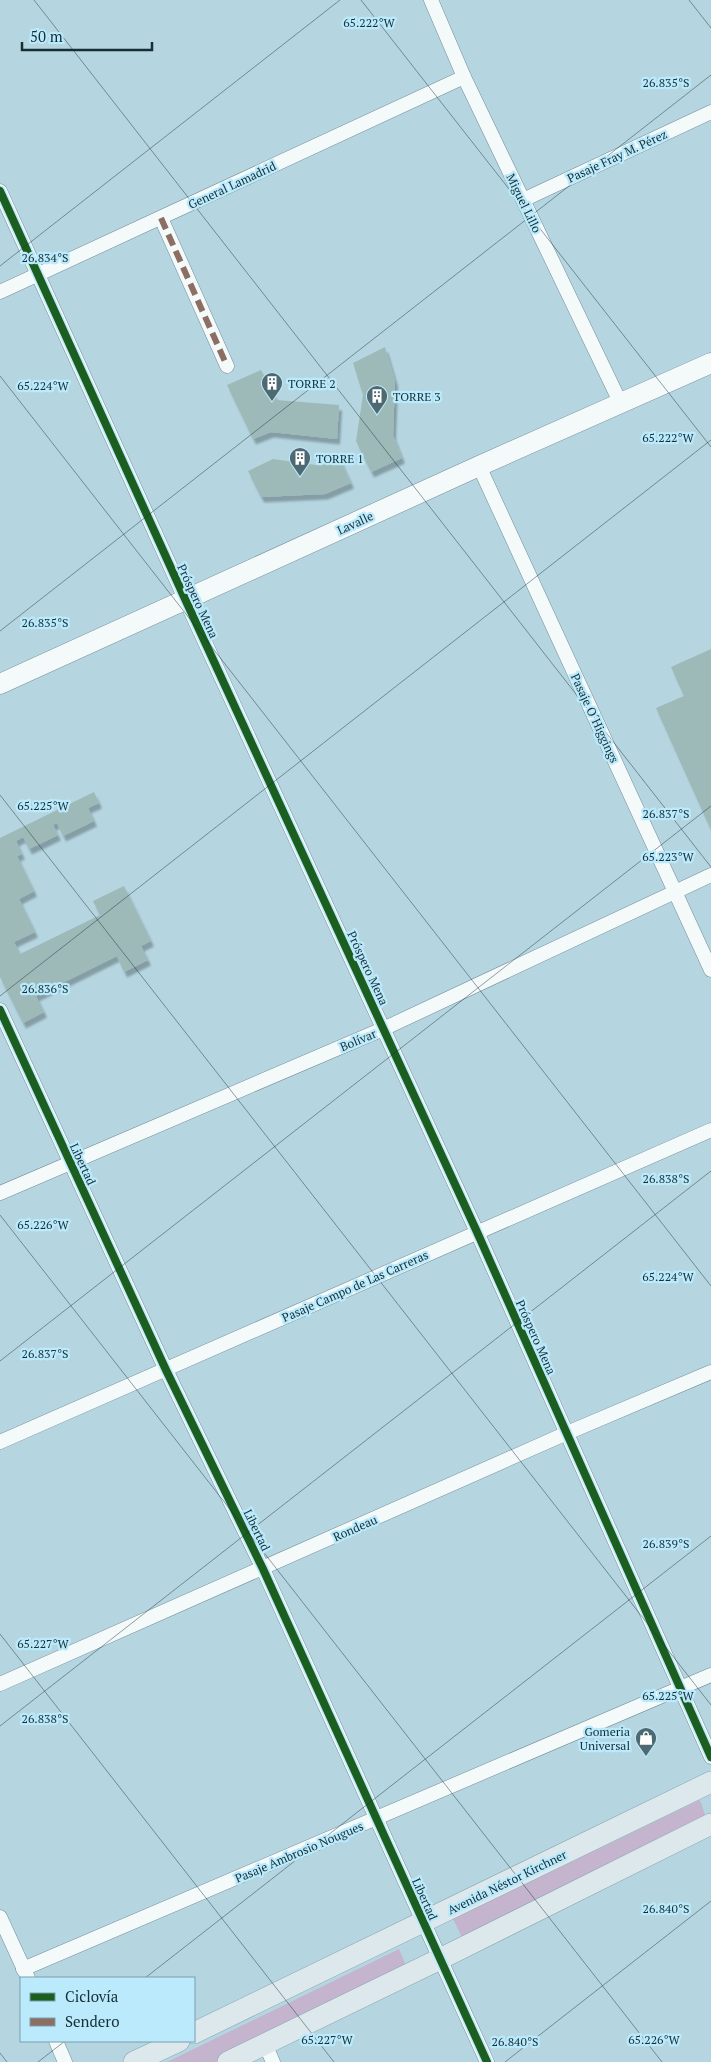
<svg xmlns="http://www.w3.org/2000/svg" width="711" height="2062" font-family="'PT Serif',serif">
  <defs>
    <filter id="shadow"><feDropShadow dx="3" dy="5.5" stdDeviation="1" flood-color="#0004"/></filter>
  </defs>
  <rect width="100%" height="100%" fill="#b5d6e1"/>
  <!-- green -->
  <g fill="#c4b4cd">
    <path d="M700 1800 707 1821 463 1939 453 1919Z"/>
    <path d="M399 1949 407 1968 216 2062H167Z"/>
  </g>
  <!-- building -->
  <g fill="#9db9b8" filter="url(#shadow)">
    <path d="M385 347 395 381 393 435 402 458 371 472 356 441 363 395 353 363Z"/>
    <path d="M261 370 277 400 339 405 337 439 271 432 253 439 227 385Z"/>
    <path d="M339 457 351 483 325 494 261 497 248 471 273 459 316 465Z"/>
    <path d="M711 649V830L656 708 684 696 671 667Z"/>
    <path d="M94 792 99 803 88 808 94 821 63 836 57 823 53 825 58 835 29 849 23 837 16 841 22 854 17 856 34 891 19 899 35 932 14 942 20 954 100 915 93 901 124 886 151 941 141 946 148 960 124 972 117 956 36 996 44 1012 23 1023 0 977V838Z"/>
  </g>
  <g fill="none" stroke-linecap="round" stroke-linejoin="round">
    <!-- street casing -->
    <g stroke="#758f98" stroke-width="15">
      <g id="street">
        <path d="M431 0 464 77 621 404"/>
        <path d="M0 191 186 601 477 1232 711 1757"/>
        <path d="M523 200 711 112"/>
        <path d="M161 218 227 366"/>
        <path d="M0 292 464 77"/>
        <path d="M479 466 711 970"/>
        <path d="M0 1010 166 1370 263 1569 487 2062"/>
        <path d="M0 1193 383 1029 711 875"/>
        <path d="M0 1442 711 1130"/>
        <path d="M0 1684 567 1433 711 1372"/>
        <path d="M0 1917 28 1978"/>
        <path d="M23 1969 711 1675"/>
        <path d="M56 2041 65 2062"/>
        <path d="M265 2044 273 2062"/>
      </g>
    </g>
    <!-- secondary casing -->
    <g stroke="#758f98" stroke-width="21">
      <path id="secondary" d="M0 684 479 466 711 363"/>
    </g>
    <!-- primary casing -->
    <g stroke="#89a6b0" stroke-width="22">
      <g id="primary">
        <path d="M194 2033 711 1782"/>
        <path d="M134 2062 179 2041"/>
        <path d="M228 2062 440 1959 711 1824"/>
      </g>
    </g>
    <!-- street -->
    <use href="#street" stroke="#f4f9fa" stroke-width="14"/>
    <!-- secondary -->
    <use href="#secondary" stroke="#f4f9fa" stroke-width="20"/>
    <!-- primary -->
    <use href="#primary" stroke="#dce8ec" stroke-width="21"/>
    <!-- quiet -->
    <path stroke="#8d6e63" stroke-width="6" stroke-dasharray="12 6" stroke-linecap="butt" d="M161 218 227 366"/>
    <!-- cycleway casing -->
    <g stroke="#baeafb" stroke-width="11">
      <g id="cycleway">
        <path d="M0 191 186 601 477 1232 711 1757"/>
        <path d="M0 1010 166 1370 263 1569 487 2062"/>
      </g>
    </g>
    <!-- cycleway -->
    <use href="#cycleway" stroke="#1b5e20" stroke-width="8"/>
  </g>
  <!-- ticks -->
  <path fill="none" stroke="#162f37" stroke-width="1" stroke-opacity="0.45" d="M34 0 711 867M361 0 711 447M689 0 711 28M0 266 340 0M0 376 711 1286M0 631 711 75M0 795 711 1705M0 996 711 440M0 1215 662 2062M0 1361 711 806M0 1634 334 2062M0 1726 711 1171M145 1978 711 1536M0 2053 7 2062M38 2062 65 2041M505 2062 711 1901"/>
  <!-- icons -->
  <defs>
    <g id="building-pin" transform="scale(1.125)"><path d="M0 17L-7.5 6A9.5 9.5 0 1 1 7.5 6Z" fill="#4e6972" stroke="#baeafb"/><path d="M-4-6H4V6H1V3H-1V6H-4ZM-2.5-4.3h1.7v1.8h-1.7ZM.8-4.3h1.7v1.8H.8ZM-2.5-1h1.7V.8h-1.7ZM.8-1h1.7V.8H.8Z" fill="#fff"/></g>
    <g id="shop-pin" transform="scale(1.125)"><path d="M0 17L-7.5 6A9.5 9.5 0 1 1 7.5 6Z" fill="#4e6972" stroke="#baeafb"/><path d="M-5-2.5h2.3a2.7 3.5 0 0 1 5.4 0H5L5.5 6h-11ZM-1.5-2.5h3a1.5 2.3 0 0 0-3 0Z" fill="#fff"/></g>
  </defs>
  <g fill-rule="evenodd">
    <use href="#building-pin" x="272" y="383"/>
    <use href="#building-pin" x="377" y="396"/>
    <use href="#building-pin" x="300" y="458"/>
    <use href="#shop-pin" x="646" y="1738"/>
  </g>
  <g text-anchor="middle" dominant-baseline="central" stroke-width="4.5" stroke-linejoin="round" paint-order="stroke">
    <!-- street labels -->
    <g font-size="12" fill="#162f37" stroke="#baeafb">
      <text transform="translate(617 156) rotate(-25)">Pasaje Fray M. Pérez</text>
      <text transform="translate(232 185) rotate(-25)">General Lamadrid</text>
      <text transform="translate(524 203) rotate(64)">Miguel Lillo</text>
      <text transform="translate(355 523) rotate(-25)">Lavalle</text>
      <text transform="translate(198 601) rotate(65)">Próspero Mena</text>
      <text transform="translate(595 718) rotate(65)">Pasaje O´Higgings</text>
      <text transform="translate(368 968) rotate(65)">Próspero Mena</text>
      <text transform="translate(358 1040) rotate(-23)">Bolívar</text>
      <text transform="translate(83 1164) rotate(65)">Libertad</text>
      <text transform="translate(355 1286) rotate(-24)">Pasaje Campo de Las Carreras</text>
      <text transform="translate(536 1337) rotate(66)">Próspero Mena</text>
      <text transform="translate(355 1528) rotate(-24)">Rondeau</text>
      <text transform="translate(257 1530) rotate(64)">Libertad</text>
      <text transform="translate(299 1852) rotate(-23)">Pasaje Ambrosio Nougues</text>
      <text transform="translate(507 1882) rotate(-26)">Avenida Néstor Kirchner</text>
      <text transform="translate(425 1899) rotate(66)">Libertad</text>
    </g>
    <!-- poi labels -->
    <g font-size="12" fill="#162f37" stroke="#baeafb" text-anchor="start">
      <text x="288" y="383">TORRE 2</text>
      <text x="393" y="396">TORRE 3</text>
      <text x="316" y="458">TORRE 1</text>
      <text x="630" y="1731" text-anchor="end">Gomeria<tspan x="630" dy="14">Universal</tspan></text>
    </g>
  </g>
  <g font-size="12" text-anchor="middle" fill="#162f37" stroke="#baeafb" stroke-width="4.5" stroke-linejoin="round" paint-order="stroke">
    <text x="369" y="27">65.222°W</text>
    <text x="666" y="87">26.835°S</text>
    <text x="45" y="262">26.834°S</text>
    <text x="43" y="390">65.224°W</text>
    <text x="668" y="442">65.222°W</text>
    <text x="45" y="627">26.835°S</text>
    <text x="43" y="810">65.225°W</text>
    <text x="666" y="818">26.837°S</text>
    <text x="668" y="861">65.223°W</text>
    <text x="45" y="993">26.836°S</text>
    <text x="666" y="1183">26.838°S</text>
    <text x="43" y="1229">65.226°W</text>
    <text x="668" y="1281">65.224°W</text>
    <text x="45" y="1358">26.837°S</text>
    <text x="666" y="1548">26.839°S</text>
    <text x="43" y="1648">65.227°W</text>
    <text x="668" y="1700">65.225°W</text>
    <text x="45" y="1723">26.838°S</text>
    <text x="666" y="1913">26.840°S</text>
    <text x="327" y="2044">65.227°W</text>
    <text x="654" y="2044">65.226°W</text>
    <text x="515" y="2046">26.840°S</text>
  </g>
  <!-- legend -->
  <rect x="20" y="1977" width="175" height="65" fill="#baeafb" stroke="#789fad"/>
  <rect x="30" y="1993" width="25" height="8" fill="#1b5e20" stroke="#789fad"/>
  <text x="65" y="2002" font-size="15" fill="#162f37">Ciclovía</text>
  <rect x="30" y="2018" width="25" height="8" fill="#8d6e63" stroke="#789fad"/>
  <text x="65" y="2027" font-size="15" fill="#162f37">Sendero</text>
  <!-- scale -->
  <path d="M22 42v8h130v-8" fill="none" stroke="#162f37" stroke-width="2.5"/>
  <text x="30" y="42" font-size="15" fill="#162f37" stroke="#baeafb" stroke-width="4" paint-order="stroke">50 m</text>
</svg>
